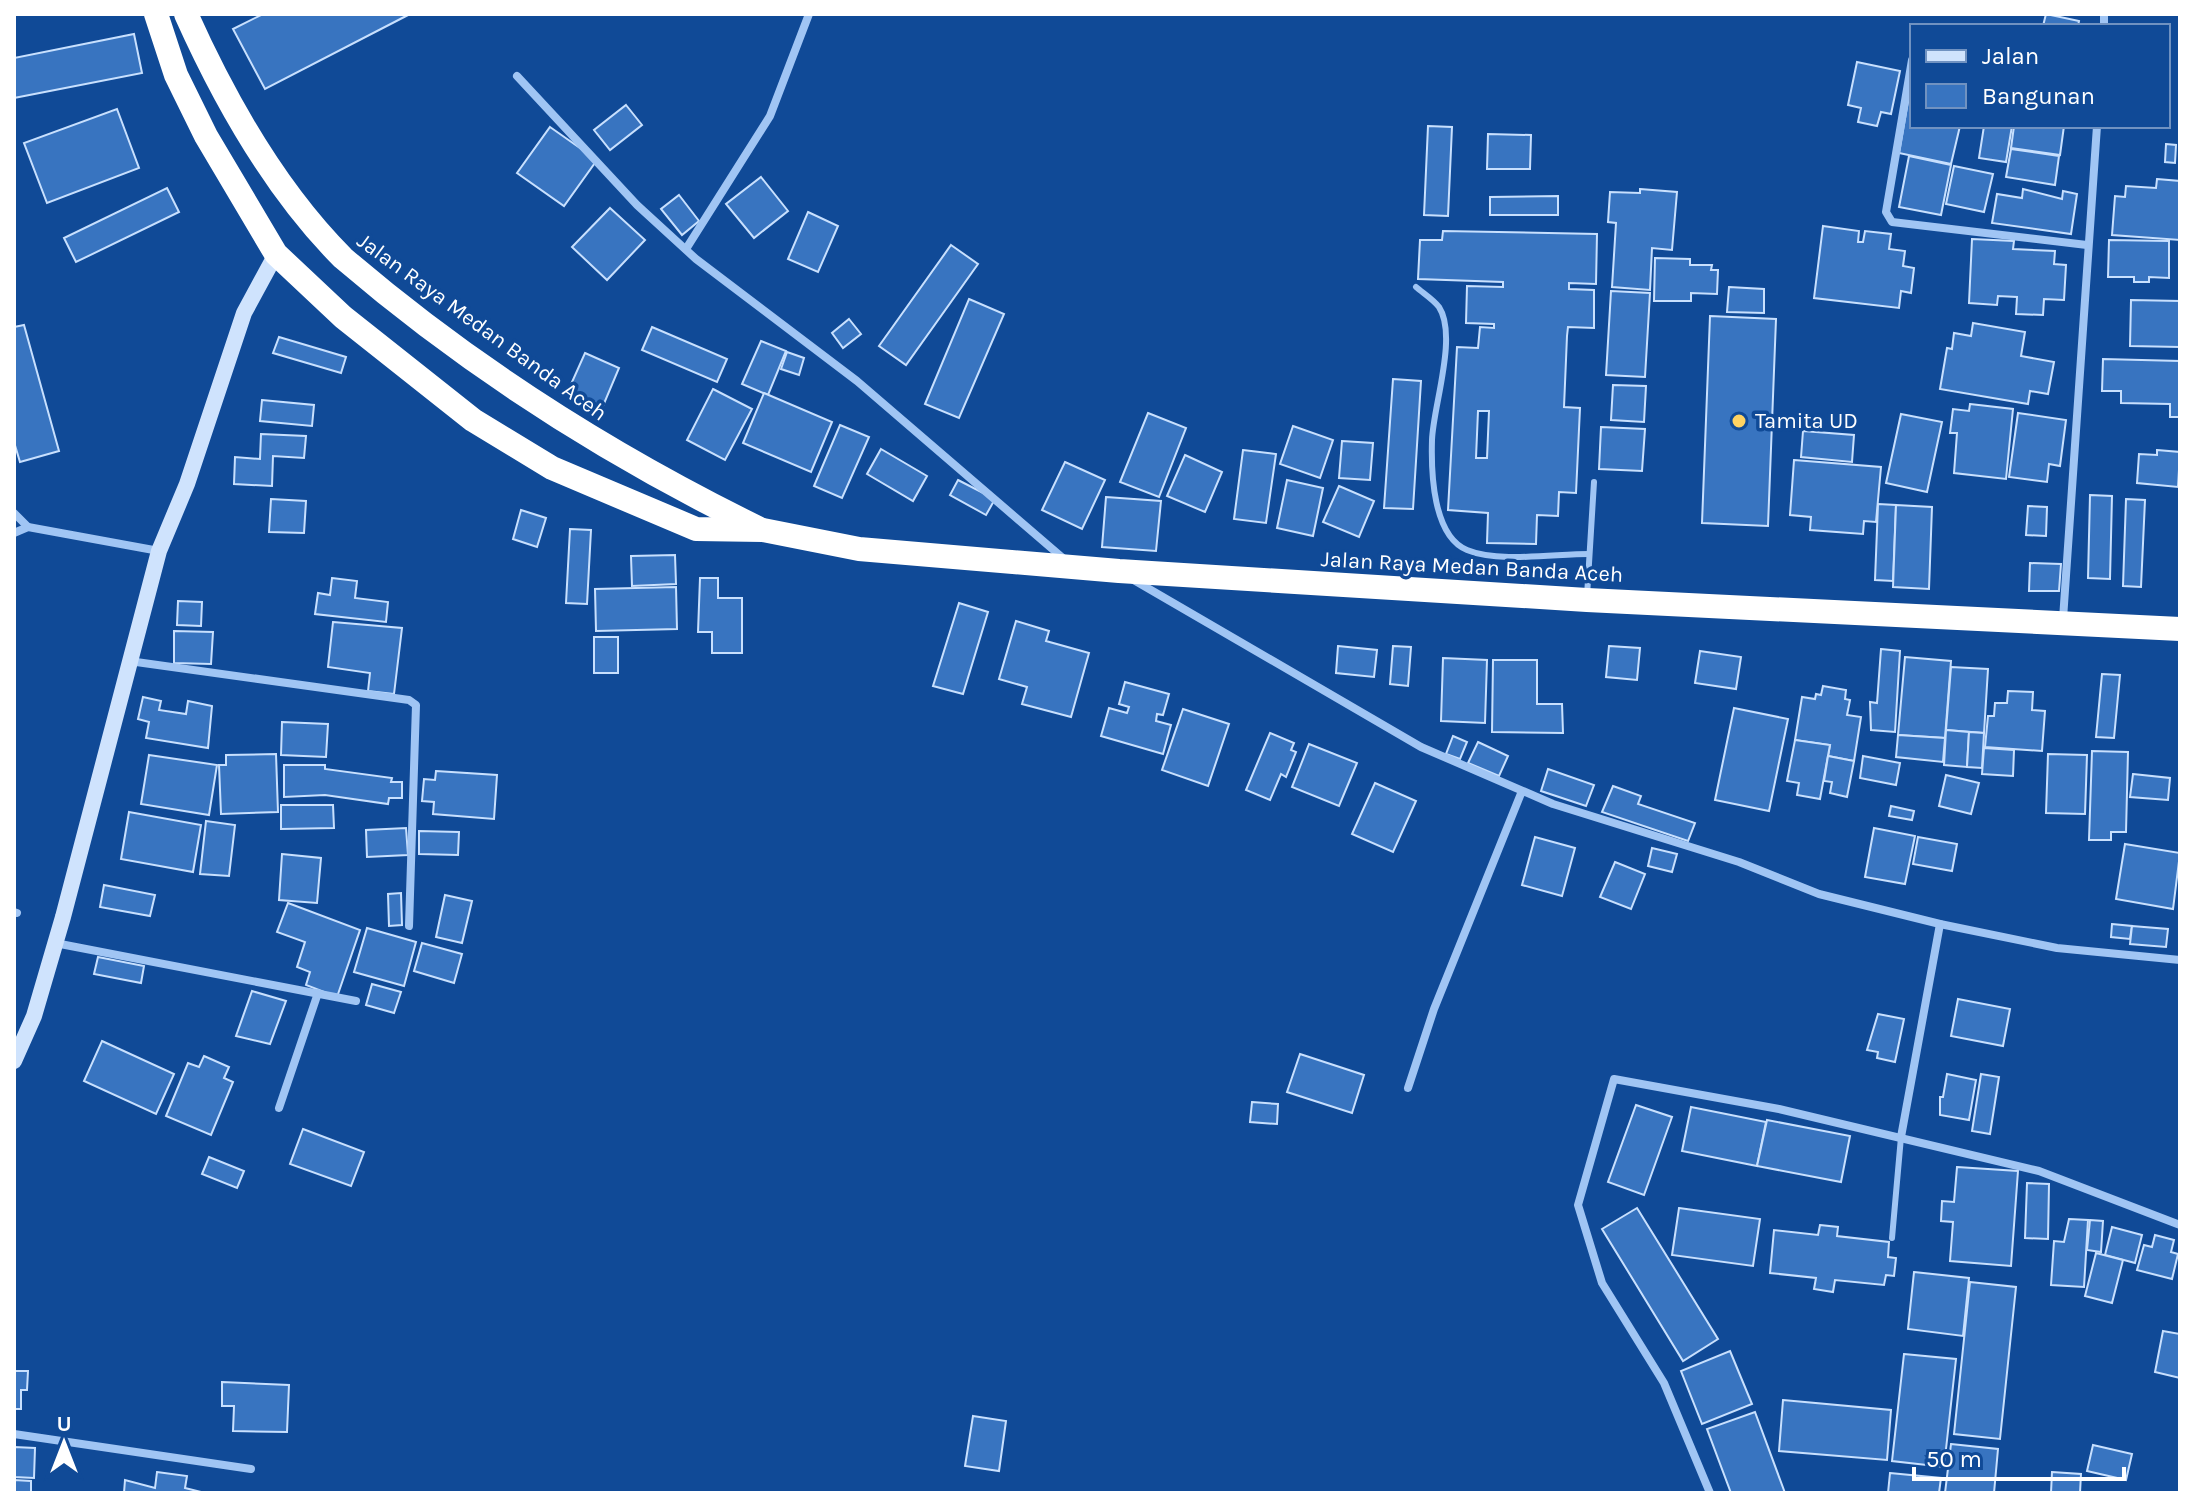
<svg xmlns="http://www.w3.org/2000/svg" width="2194" height="1507" font-family="Karla,sans-serif">
  <rect width="100%" height="100%" fill="#104a97"/>
  <!-- building -->
  <g fill="#3874c0" stroke="#c8e0fe" stroke-width="2" fill-rule="evenodd">
    <path d="M263 14H410L265 89 233 29Z"/>
    <path d="M2046 14 2079 21 2078 26H2043Z"/>
    <path d="M134 34 142 73 14 98V58Z"/>
    <path d="M1857 62 1900 71 1891 114 1881 112 1877 126 1858 122 1861 108 1848 105Z"/>
    <path d="M1908 101 1912 102V126H1960L1951 164 1899 153Z"/>
    <path d="M626 105 642 125 610 150 594 130Z"/>
    <path d="M117 109 139 168 47 203 24 143Z"/>
    <path d="M1428 126 1452 127 1448 216 1424 215Z"/>
    <path d="M1984 126H2012L2006 162 1979 158Z"/>
    <path d="M2014 126H2064L2060 155 2011 148Z"/>
    <path d="M550 127 597 160 564 206 517 173Z"/>
    <path d="M1488 134 1531 135 1530 169H1487Z"/>
    <path d="M2166 144 2176 145 2175 163 2165 162Z"/>
    <path d="M2011 149 2059 156 2055 185 2006 177Z"/>
    <path d="M1909 156 1951 165 1941 215 1899 207Z"/>
    <path d="M1954 166 1993 174 1984 212 1946 204Z"/>
    <path d="M761 177 788 211 754 238 726 204Z"/>
    <path d="M2157 179 2180 181V240L2112 235 2115 196 2125 197 2126 186 2156 188Z"/>
    <path d="M167 188 179 212 76 262 64 238Z"/>
    <path d="M1640 189 1677 192 1672 250 1652 248 1650 290 1612 287 1616 223 1608 222 1610 192 1640 193Z"/>
    <path d="M2023 189 2062 199 2063 191 2077 194 2071 234 1992 223 1997 194 2022 198Z"/>
    <path d="M679 195 699 221 682 235 661 209Z"/>
    <path d="M1558 196V215H1490V197Z"/>
    <path d="M610 208 645 240 607 280 572 247Z"/>
    <path d="M808 212 838 226 818 272 788 259Z"/>
    <path d="M1823 226 1859 231 1858 242H1863L1865 231 1891 234 1889 249 1905 251 1903 266 1914 268 1911 293 1901 291 1899 308 1814 298Z"/>
    <path d="M1443 231 1597 234 1596 284 1569 283V289L1594 290V328L1568 327 1567 336 1564 407 1580 408 1576 493 1559 492 1558 516 1537 515 1536 544 1487 543 1488 513 1448 510 1457 347 1478 348 1480 327 1494 328V324L1466 323 1467 286 1503 287V282L1418 279 1420 240H1442ZM1478 411H1489L1487 458H1476Z"/>
    <path d="M1972 239 2014 241 2013 249 2055 251 2054 264 2066 265 2064 300 2044 299 2043 315 2016 314 2017 297 1998 296 1997 305 1969 303Z"/>
    <path d="M2109 240 2169 241V278L2149 277V282H2134V277H2108Z"/>
    <path d="M951 245 978 264 906 365 879 346Z"/>
    <path d="M1655 258 1690 259V265H1712L1711 270H1718L1717 294 1691 293V301H1654Z"/>
    <path d="M1729 287 1764 289V313L1727 312Z"/>
    <path d="M1611 291 1650 293 1645 377 1606 375Z"/>
    <path d="M969 299 1004 314 959 418 925 404Z"/>
    <path d="M2131 300 2180 301V347L2130 346Z"/>
    <path d="M1710 316 1776 319 1768 526 1702 523Z"/>
    <path d="M849 319 861 334 843 348 832 333Z"/>
    <path d="M1973 323 2025 332 2021 356 2054 362 2048 394 2030 391 2028 404 1940 389 1947 348 1952 349 1954 333 1971 336Z"/>
    <path d="M24 325 59 451 20 462 14 442V327Z"/>
    <path d="M652 327 727 359 717 382 642 350Z"/>
    <path d="M279 337 346 357 341 373 273 353Z"/>
    <path d="M761 341 786 351 768 395 742 384Z"/>
    <path d="M787 352 804 358 799 375 781 369Z"/>
    <path d="M585 353 619 368 603 406 568 391Z"/>
    <path d="M2103 359 2180 361V417H2170V404L2121 403V391H2102Z"/>
    <path d="M1393 379 1421 381 1413 509 1384 508Z"/>
    <path d="M1613 385 1646 386 1644 422 1611 420Z"/>
    <path d="M713 389 752 409 725 460 687 440Z"/>
    <path d="M764 393 832 422 811 472 743 443Z"/>
    <path d="M262 400 314 405 312 426 260 421Z"/>
    <path d="M1970 404 2013 409 2006 479 1954 473 1957 433H1950L1953 409 1969 411Z"/>
    <path d="M1148 413 1186 428 1159 497 1120 482Z"/>
    <path d="M2018 413 2066 420 2060 466 2049 464 2047 482 2009 477Z"/>
    <path d="M1901 414 1942 422 1927 492 1886 483Z"/>
    <path d="M840 425 869 437 842 498 814 486Z"/>
    <path d="M1293 426 1333 440 1320 478 1280 464Z"/>
    <path d="M1601 427 1645 429 1642 471 1599 469Z"/>
    <path d="M1803 431 1854 435 1852 462 1801 457Z"/>
    <path d="M261 434 306 436 304 458 273 456 272 486 234 484 235 457 260 459Z"/>
    <path d="M1342 441 1373 443 1370 480 1339 478Z"/>
    <path d="M881 449 927 476 913 501 867 474Z"/>
    <path d="M1243 450 1276 454 1266 523 1234 519Z"/>
    <path d="M2157 450 2180 452 2178 487 2137 483 2139 454 2157 455Z"/>
    <path d="M1185 455 1222 472 1205 512 1167 496Z"/>
    <path d="M1794 460 1881 467 1876 522 1864 521 1863 534 1810 530 1811 517 1790 515Z"/>
    <path d="M1065 462 1105 480 1082 529 1042 510Z"/>
    <path d="M958 480 995 499 986 515 950 495Z"/>
    <path d="M1287 480 1323 488 1313 536 1277 528Z"/>
    <path d="M1339 486 1374 501 1359 537 1323 522Z"/>
    <path d="M2090 495 2112 496 2110 579 2088 578Z"/>
    <path d="M1106 497 1161 501 1156 551 1102 547Z"/>
    <path d="M271 499 306 501 304 533 269 532Z"/>
    <path d="M2126 499 2145 500 2141 587 2123 586Z"/>
    <path d="M1878 504 1896 505 1893 581 1875 580Z"/>
    <path d="M1896 505 1932 507 1929 589 1893 587Z"/>
    <path d="M2028 506 2047 507 2046 536 2026 535Z"/>
    <path d="M521 510 546 518 537 547 513 539Z"/>
    <path d="M570 529 591 530 587 604 566 603Z"/>
    <path d="M675 555 676 584 632 586 631 556Z"/>
    <path d="M2030 563 2061 564 2059 591H2029Z"/>
    <path d="M332 578 357 581 355 598 388 602 386 622 315 614 318 593 330 595Z"/>
    <path d="M700 578H718V598H742V653H712V632H698Z"/>
    <path d="M676 587 677 629 596 631 595 589Z"/>
    <path d="M178 601 202 602 201 626 177 625Z"/>
    <path d="M959 603 988 612 963 694 933 686Z"/>
    <path d="M1016 621 1049 631 1046 641 1089 653 1071 717 1022 704 1027 687 999 679Z"/>
    <path d="M333 622 402 628 394 694 368 691 370 673 328 667Z"/>
    <path d="M174 631 213 632 211 664 174 663Z"/>
    <rect x="594" y="637" width="24" height="36"/>
    <path d="M1338 646 1377 650 1374 677 1336 673Z"/>
    <path d="M1393 646 1411 647 1408 686 1390 684Z"/>
    <path d="M1609 646 1640 648 1637 680 1606 677Z"/>
    <path d="M1881 649 1900 651 1895 732 1871 730 1870 702 1877 703Z"/>
    <path d="M1700 651 1741 657 1736 689 1695 683Z"/>
    <path d="M1905 657 1951 661 1945 738 1898 735Z"/>
    <path d="M1443 658 1487 660 1485 723 1441 721Z"/>
    <path d="M1493 660H1537V704H1562L1563 733 1492 732Z"/>
    <path d="M1951 667 1988 669 1984 733 1946 730Z"/>
    <path d="M2102 674 2120 675 2114 738 2096 737Z"/>
    <path d="M1125 682 1169 694 1163 715 1157 714 1156 721 1171 725 1163 754 1101 736 1109 708 1127 713 1129 707 1119 704Z"/>
    <path d="M1823 686 1846 690 1845 699 1850 700 1847 715 1861 717 1854 761 1828 756 1830 745 1795 740 1802 697 1815 699 1816 694 1821 695Z"/>
    <path d="M2008 691 2033 692 2032 710 2045 711 2042 751 1985 747 1988 716H1994L1995 703H2007Z"/>
    <path d="M143 697 161 701 159 710 186 714 188 701 212 706 208 748 146 738 149 722 138 719Z"/>
    <path d="M1734 708 1788 719 1769 811 1715 800Z"/>
    <path d="M1183 709 1229 724 1208 786 1162 770Z"/>
    <path d="M282 722 328 724 326 757 281 755Z"/>
    <path d="M1946 730 1969 732 1967 767 1944 765Z"/>
    <path d="M1969 732 1984 733 1982 768 1967 767Z"/>
    <path d="M1270 733 1294 743 1291 750 1296 752 1286 777 1281 774 1270 800 1246 790Z"/>
    <path d="M1898 735 1945 738 1943 762 1896 757Z"/>
    <path d="M1453 736 1467 742 1460 759 1446 754Z"/>
    <path d="M1795 740 1830 745 1820 799 1797 795 1799 783 1787 781Z"/>
    <path d="M1478 742 1508 756 1499 776 1468 763Z"/>
    <path d="M1309 744 1357 763 1339 806 1292 787Z"/>
    <path d="M1984 748 2014 750 2013 776 1982 774Z"/>
    <path d="M2092 751 2128 752 2126 832H2111V840H2089Z"/>
    <path d="M276 754 278 812 221 814 219 765H226V755Z"/>
    <path d="M2048 754 2087 755 2085 814 2046 813Z"/>
    <path d="M149 755 217 765 209 815 141 804Z"/>
    <path d="M1828 756 1854 761 1847 797 1830 793 1832 782 1824 781Z"/>
    <path d="M1863 756 1900 763 1896 785 1860 778Z"/>
    <path d="M284 765H325V769L392 778 391 782H402V798H389L388 804 325 795 284 797Z"/>
    <path d="M1548 769 1594 785 1586 806 1541 791Z"/>
    <path d="M436 771 497 775 494 819 433 814 434 802 422 801 424 779 435 780Z"/>
    <path d="M2133 774 2170 778 2168 800 2130 797Z"/>
    <path d="M1946 775 1979 783 1971 814 1939 806Z"/>
    <path d="M1375 783 1416 801 1393 852 1352 834Z"/>
    <path d="M1613 786 1641 796 1638 804 1695 823 1688 841 1602 812Z"/>
    <path d="M281 805H333L334 828 281 829Z"/>
    <path d="M1891 806 1914 811 1912 820 1889 816Z"/>
    <path d="M129 812 201 825 193 872 121 859Z"/>
    <path d="M206 821 235 825 229 876 200 874Z"/>
    <path d="M406 828 408 855 367 857 366 830Z"/>
    <path d="M1874 828 1915 836 1905 884 1865 877Z"/>
    <path d="M419 831 459 832 458 855 419 854Z"/>
    <path d="M1535 837 1575 848 1562 896 1522 885Z"/>
    <path d="M1918 837 1957 844 1952 871 1913 864Z"/>
    <path d="M2125 844 2180 853 2173 909 2116 899Z"/>
    <path d="M1652 848 1677 854 1672 872 1648 866Z"/>
    <path d="M282 854 321 858 317 903 279 900Z"/>
    <path d="M1615 862 1645 874 1631 909 1600 897Z"/>
    <path d="M104 885 155 895 150 916 100 907Z"/>
    <path d="M401 893 402 925 389 926 388 894Z"/>
    <path d="M445 895 472 901 462 943 436 937Z"/>
    <path d="M288 903 360 930 337 997 306 985 310 972 297 967 305 942 277 932Z"/>
    <path d="M2112 924 2132 926 2130 939 2111 937Z"/>
    <path d="M2132 926 2168 929 2166 947 2130 944Z"/>
    <path d="M367 928 416 942 404 986 354 972Z"/>
    <path d="M422 943 462 954 454 983 414 971Z"/>
    <path d="M98 957 144 966 141 983 94 974Z"/>
    <path d="M372 984 401 992 394 1013 366 1005Z"/>
    <path d="M252 991 286 1001 270 1044 236 1036Z"/>
    <path d="M1958 999 2010 1009 2003 1046 1951 1036Z"/>
    <path d="M1878 1014 1904 1019 1895 1062 1877 1058 1878 1052 1867 1050Z"/>
    <path d="M102 1041 174 1074 156 1114 84 1081Z"/>
    <path d="M1300 1054 1364 1075 1352 1113 1287 1092Z"/>
    <path d="M204 1056 229 1067 224 1078 233 1082 211 1135 166 1116 188 1063 199 1067Z"/>
    <path d="M1947 1074 1976 1080 1969 1120 1940 1115V1097H1943Z"/>
    <path d="M1981 1074 1999 1077 1990 1134 1972 1131Z"/>
    <path d="M1252 1102 1278 1104 1277 1124 1250 1122Z"/>
    <path d="M1636 1105 1672 1117 1644 1195 1608 1182Z"/>
    <path d="M1691 1107 1766 1122 1757 1166 1682 1151Z"/>
    <path d="M1767 1120 1850 1136 1841 1182 1757 1166Z"/>
    <path d="M303 1129 364 1152 351 1186 290 1164Z"/>
    <path d="M209 1157 244 1171 237 1188 202 1174Z"/>
    <path d="M1957 1167 2018 1171 2011 1266 1950 1261 1953 1222 1941 1221 1942 1201 1954 1202Z"/>
    <path d="M2027 1183 2049 1184 2048 1239 2025 1238Z"/>
    <path d="M1637 1208 1718 1339 1683 1361 1602 1229Z"/>
    <path d="M1679 1208 1760 1219 1753 1266 1672 1255Z"/>
    <path d="M2069 1219 2088 1220 2084 1287 2051 1285 2054 1241 2064 1242Z"/>
    <path d="M2090 1220 2103 1221 2101 1252 2087 1250Z"/>
    <path d="M1820 1225 1838 1227 1837 1236 1889 1242 1888 1257 1896 1258 1894 1276 1886 1275 1884 1285 1835 1280 1833 1292 1814 1289 1816 1278 1770 1273 1774 1230 1818 1235Z"/>
    <path d="M2112 1227 2142 1235 2135 1263 2105 1255Z"/>
    <path d="M2155 1235 2174 1240 2171 1252 2178 1254 2172 1279 2137 1270 2144 1245 2152 1247Z"/>
    <path d="M2096 1253 2123 1260 2112 1303 2085 1296Z"/>
    <path d="M1914 1272 1969 1278 1963 1336 1908 1329Z"/>
    <path d="M1970 1282 2016 1287 2000 1439 1954 1434Z"/>
    <path d="M2163 1331 2180 1334V1378L2155 1372Z"/>
    <path d="M1730 1351 1752 1404 1702 1424 1681 1371Z"/>
    <path d="M1904 1354 1956 1359 1944 1467 1892 1461Z"/>
    <path d="M14 1371H28L27 1390H21V1409H14Z"/>
    <path d="M222 1382 289 1385 287 1432 233 1431 234 1406H222Z"/>
    <path d="M1783 1400 1891 1410 1887 1460 1779 1451Z"/>
    <path d="M1755 1412 1785 1493H1731L1707 1429Z"/>
    <path d="M973 1416 1006 1421 999 1471 965 1466Z"/>
    <path d="M1951 1444 1998 1449 1994 1493H1945Z"/>
    <path d="M2093 1445 2132 1454 2126 1480 2087 1471Z"/>
    <path d="M14 1447 35 1448 34 1478 14 1477Z"/>
    <path d="M157 1472 187 1476 185 1488 205 1493H124L125 1480 155 1488Z"/>
    <path d="M2052 1472 2081 1474 2080 1493H2051Z"/>
    <path d="M1890 1473 1941 1478 1939 1493H1888Z"/>
    <path d="M14 1480 31 1481V1493H14Z"/>
  </g>
  <g fill="none" stroke-linecap="round" stroke-linejoin="round">
    <!-- lane -->
    <g stroke="#a0c5f4" stroke-width="6">
      <path d="M1416 287C1423 293 1434 300 1439 307 1458 336 1433 407 1432 440 1431 473 1433 536 1467 550 1498 563 1555 554 1589 554"/>
      <path d="M1587 596 1594 482"/>
      <path d="M1892 1238 1901 1137"/>
    </g>
    <!-- street -->
    <g stroke="#a0c5f4" stroke-width="8">
      <path d="M2104 26V14"/>
      <path d="M1912 60 1886 212 1892 222 2087 245"/>
      <path d="M517 76 637 205 696 259 857 381 1064 559"/>
      <path d="M686 249 770 116 809 14"/>
      <path d="M14 513 28 527"/>
      <path d="M14 533 28 527 159 551"/>
      <path d="M1132 579 1421 747 1553 804 1739 862 1819 894 1940 924 2057 948 2180 960"/>
      <path d="M2063 619 2097 126"/>
      <path d="M129 661 409 700 416 705 409 926"/>
      <path d="M14 912 17 913"/>
      <path d="M55 943 356 1001"/>
      <path d="M1408 1088 1434 1009 1522 791"/>
      <path d="M279 1108 318 993"/>
      <path d="M1901 1137 1940 924"/>
      <path d="M14 1434 251 1469"/>
      <path d="M1710 1493 1664 1383 1602 1283 1578 1205 1614 1079 1779 1109 2039 1171 2180 1225"/>
    </g>
    <!-- secondary -->
    <path stroke="#cfe3fd" stroke-width="16" d="M14 1061 34 1016 63 917 159 551 187 484 244 313 276 254"/>
    <!-- highway -->
    <g stroke="#fff" stroke-width="24">
      <path d="M156 14 176 75 206 136 276 254 343 317 473 420 552 468 696 529 763 530 859 549 1119 571 1587 600 2180 629"/>
      <path d="M186 14C225 101 275 190 343 258 470 367 607 454 758 528"/>
    </g>
  </g>
  <!-- markers -->
  <circle fill="#ffd363" stroke="#104a97" stroke-width="3" cx="1739" cy="421" r="8"/>
  <g text-anchor="middle" dominant-baseline="central" stroke-width="7" stroke-linejoin="round" paint-order="stroke">
    <!-- street labels -->
    <g font-size="22" fill="#fff" stroke="#104a97">
      <text transform="translate(482 327) rotate(36)">Jalan Raya Medan Banda Aceh</text>
      <text transform="translate(1472 567) rotate(3)">Jalan Raya Medan Banda Aceh</text>
    </g>
    <!-- poi labels -->
    <g font-size="22" fill="#fff" stroke="#104a97" text-anchor="start">
      <text x="1755" y="421">Tamita UD</text>
    </g>
  </g>
  <!-- border -->
  <rect width="2194" height="1507" fill="none" stroke="#ffffff" stroke-width="32"/>
  <!-- legend -->
  <rect x="1910" y="24" width="260" height="104" fill="#104a97" stroke="#7092c1" stroke-width="2"/>
  <rect x="1926" y="50" width="40" height="12" fill="#cfe3fd" stroke="#7092c1" stroke-width="2"/>
  <text x="1982" y="64" font-size="24" fill="#ffffff">Jalan</text>
  <rect x="1926" y="84" width="40" height="24" fill="#3874c0" stroke="#7092c1" stroke-width="2"/>
  <text x="1982" y="104" font-size="24" fill="#ffffff">Bangunan</text>
  <!-- north arrow -->
  <g transform="translate(64 1443)" stroke="#104a97" stroke-width="6" paint-order="stroke">
  <path d="M0-6L14 30L0 20L-14 30Z" fill="#ffffff"/>
  <text y="-12" font-size="22" font-weight="bold" text-anchor="middle" fill="#ffffff">U</text>
  </g>
  <!-- scale -->
  <path d="M1914 1467v12h210v-12" fill="none" stroke="#ffffff" stroke-width="4"/>
  <text x="1926" y="1467" font-size="24" fill="#ffffff" stroke="#104a97" stroke-width="6" paint-order="stroke">50 m</text>
</svg>
